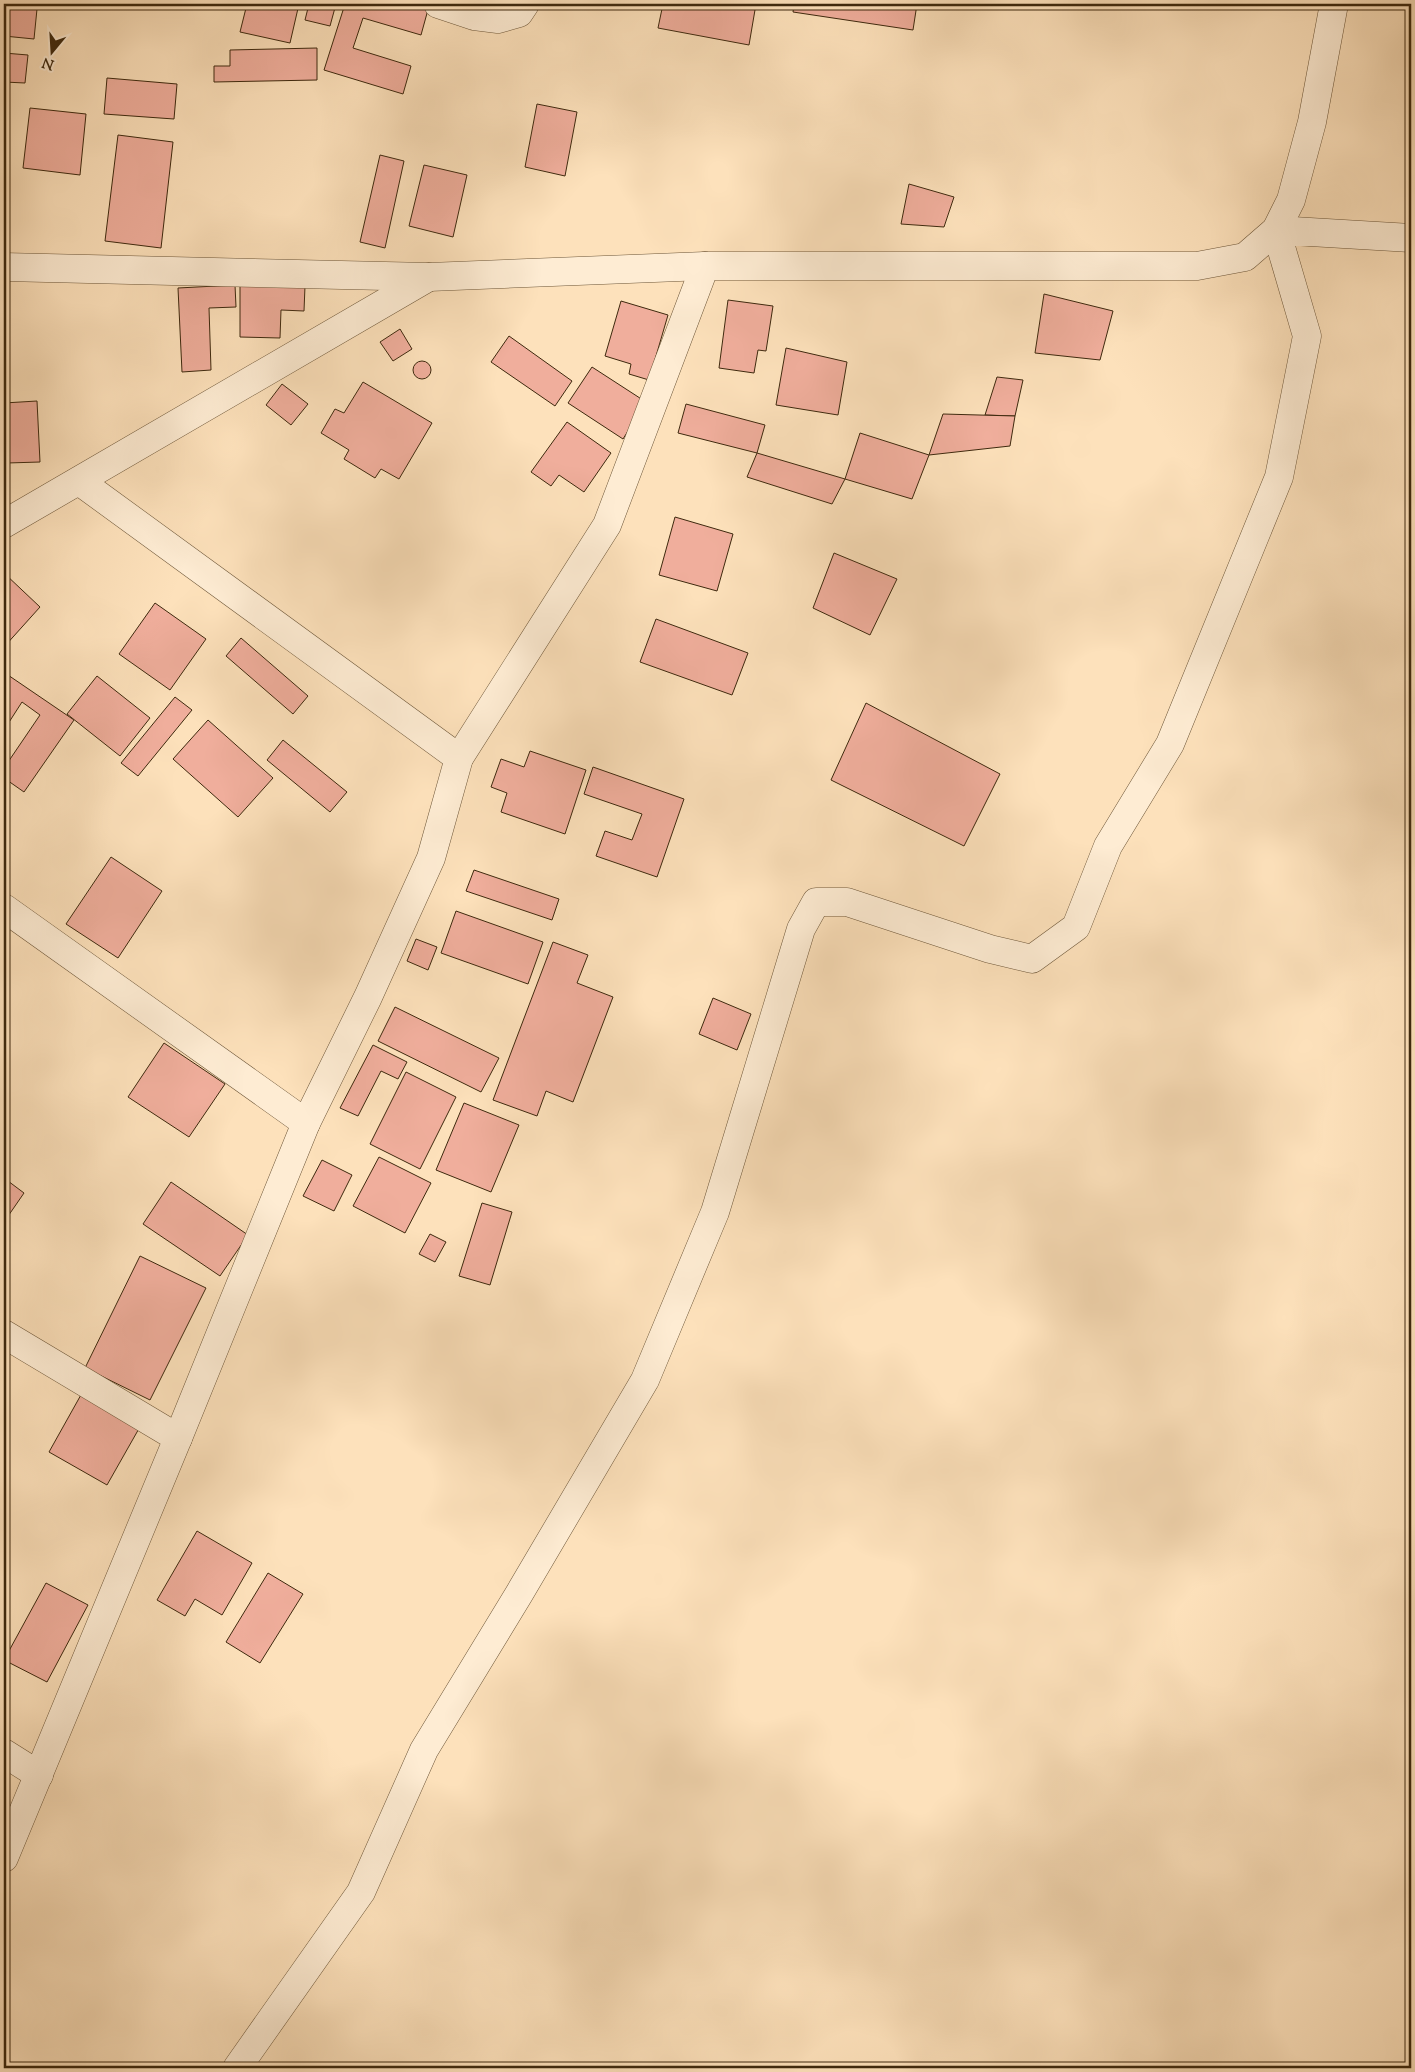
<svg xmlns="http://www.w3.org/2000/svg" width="1415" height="2072" font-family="'Sorts Mill Goudy',serif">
  <rect width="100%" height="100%" fill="#fde1bb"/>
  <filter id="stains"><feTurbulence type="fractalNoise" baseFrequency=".004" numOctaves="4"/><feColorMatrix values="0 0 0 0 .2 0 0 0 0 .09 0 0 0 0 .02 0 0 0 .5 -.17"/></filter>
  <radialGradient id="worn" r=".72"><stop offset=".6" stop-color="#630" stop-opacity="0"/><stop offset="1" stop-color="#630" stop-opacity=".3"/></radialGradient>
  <!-- building -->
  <g fill="#f0ae9c" stroke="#3e290e">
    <path d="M230 4H299L290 43 240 32 246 8Z"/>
    <path d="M309 4H336L330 26 305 20Z"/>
    <path d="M345 4H421L429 6 421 35 363 18 353 48 411 66 403 94 324 70Z"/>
    <path d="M663 4H756L749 45 658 28Z"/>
    <path d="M794 4H917L913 30 793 12Z"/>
    <path d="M4 5 37 9 34 39 4 36Z"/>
    <path d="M317 48V80L214 82V66H230V50Z"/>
    <path d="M4 53 28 55 25 83 4 82Z"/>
    <path d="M107 78 177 84 174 119 104 114Z"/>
    <path d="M537 104 577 112 565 176 525 167Z"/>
    <path d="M30 108 86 114 80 175 23 168Z"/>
    <path d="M118 135 173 142 161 248 105 241Z"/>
    <path d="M380 155 404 161 385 248 360 242Z"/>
    <path d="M424 165 467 175 453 237 409 226Z"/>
    <path d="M909 184 954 197 944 227 901 224Z"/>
    <path d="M235 285 236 307 209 308 211 370 182 372 178 288Z"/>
    <path d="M240 285 305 286 304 311 281 310 280 338 240 337Z"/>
    <path d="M1044 294 1113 311 1100 360 1035 353Z"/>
    <path d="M728 300 773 306 766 351 758 350 754 373 719 368Z"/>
    <path d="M621 301 668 315 649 380 629 374 631 364 605 356Z"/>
    <path d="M400 329 412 349 393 361 380 342Z"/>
    <path d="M509 336 572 381 555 406 491 362Z"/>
    <path d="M786 348 847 362 838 415 776 405Z"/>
    <circle cx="422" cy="370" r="9"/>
    <path d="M592 367 646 402 623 439 568 403Z"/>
    <path d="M997 377 1023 380 1015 416 985 415Z"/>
    <path d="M363 382 432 423 399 479 381 469 375 478 344 459 349 450 321 433 335 409 344 413Z"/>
    <path d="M282 384 308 404 291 425 266 405Z"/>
    <path d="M37 401 40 462 7 463V480L4 481V403Z"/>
    <path d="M686 404 765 425 757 453 678 433Z"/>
    <path d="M943 414 1015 416 1010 446 929 455Z"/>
    <path d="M567 422 611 453 584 492 559 475 551 486 531 472Z"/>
    <path d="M860 433 929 455 912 499 845 479Z"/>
    <path d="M757 453 845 479 832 504 747 477Z"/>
    <path d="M675 517 733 534 717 591 659 575Z"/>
    <path d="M834 553 897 579 870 635 813 608Z"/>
    <path d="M4 573 40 607 4 647Z"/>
    <path d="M155 603 206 639 170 690 119 654Z"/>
    <path d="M656 619 748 653 732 695 640 662Z"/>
    <path d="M241 638 308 696 293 714 226 656Z"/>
    <path d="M5 673 74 720 24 792 4 778V768L40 715 22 702 4 730Z"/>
    <path d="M97 676 150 718 120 756 67 714Z"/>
    <path d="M175 697 192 710 138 776 121 763Z"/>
    <path d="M866 703 1000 774 964 846 831 780Z"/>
    <path d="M208 720 273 778 238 817 173 759Z"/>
    <path d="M283 740 347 792 330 812 267 760Z"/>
    <path d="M530 751 586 770 565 834 501 812 507 793 491 787 501 759 524 767Z"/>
    <path d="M593 767 684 799 657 877 596 856 605 831 632 840 642 814 584 794Z"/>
    <path d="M111 857 162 891 118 958 66 924Z"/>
    <path d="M474 870 559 899 552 920 466 891Z"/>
    <path d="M456 911 543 942 528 984 441 953Z"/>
    <path d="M416 939 437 947 428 970 407 961Z"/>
    <path d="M553 942 588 955 577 983 613 997 573 1102 546 1091 537 1116 493 1100Z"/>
    <path d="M713 998 751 1014 737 1050 699 1034Z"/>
    <path d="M395 1007 499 1058 481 1092 378 1041Z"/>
    <path d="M164 1043 225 1084 189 1137 128 1097Z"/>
    <path d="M373 1045 407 1062 398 1079 381 1071 358 1116 340 1108Z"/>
    <path d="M406 1072 456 1097 420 1169 370 1144Z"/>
    <path d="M464 1103 519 1125 491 1192 436 1170Z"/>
    <path d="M379 1157 431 1183 405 1233 353 1206Z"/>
    <path d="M322 1160 352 1175 334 1211 303 1196Z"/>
    <path d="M4 1178 24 1193 4 1222Z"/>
    <path d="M171 1182 248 1235 220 1276 143 1224Z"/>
    <path d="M482 1203 512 1212 490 1285 459 1276Z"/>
    <path d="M430 1234 446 1242 435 1262 419 1254Z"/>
    <path d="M140 1256 206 1288 150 1400 85 1368Z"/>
    <path d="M82 1393 141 1425 107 1485 49 1452Z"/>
    <path d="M197 1531 252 1563 222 1615 195 1599 185 1616 157 1600Z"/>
    <path d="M268 1573 303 1594 260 1663 226 1642Z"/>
    <path d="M46 1583 88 1605 47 1682 4 1660Z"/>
  </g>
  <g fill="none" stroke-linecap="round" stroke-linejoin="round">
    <!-- minor casing -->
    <g stroke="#6e5739" stroke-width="29">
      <g id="minor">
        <path d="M438 4 474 16 498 19 519 13 525 4"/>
        <path d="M4 267 429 277 705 266H1197L1245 257 1276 230 1291 200 1312 122 1334 4"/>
        <path d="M79 481 459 758"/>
        <path d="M4 524 429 277"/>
        <path d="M4 908 306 1123 368 997 431 858 459 758 607 525 705 266"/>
        <path d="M4 1334 178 1438 4 1858"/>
        <path d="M178 1438 306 1123"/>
        <path d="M4 1753 39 1775"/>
        <path d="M237 2068 361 1892 424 1750 519 1594 645 1380 715 1212 801 929 816 902H847L990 949 1032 959 1076 927 1108 846 1170 744 1279 477 1307 336 1276 230 1411 238"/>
      </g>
    </g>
    <!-- minor -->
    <use href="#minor" stroke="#feecd3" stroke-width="28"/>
  </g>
  <!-- margin -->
  <rect width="1415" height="2072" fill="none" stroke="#fde1bb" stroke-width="20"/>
  <rect x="5" y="5" width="1405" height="2062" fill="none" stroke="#3e290e" stroke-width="2.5"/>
  <rect x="10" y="10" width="1395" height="2052" fill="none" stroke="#3e290e"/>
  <!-- north arrow -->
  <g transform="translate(52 52) rotate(198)" stroke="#feecd3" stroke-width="4" paint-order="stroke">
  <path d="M0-4L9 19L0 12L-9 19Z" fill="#3e290e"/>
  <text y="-8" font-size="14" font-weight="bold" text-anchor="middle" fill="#3e290e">N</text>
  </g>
  <rect width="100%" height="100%" filter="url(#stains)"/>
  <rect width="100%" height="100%" fill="url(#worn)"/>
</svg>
